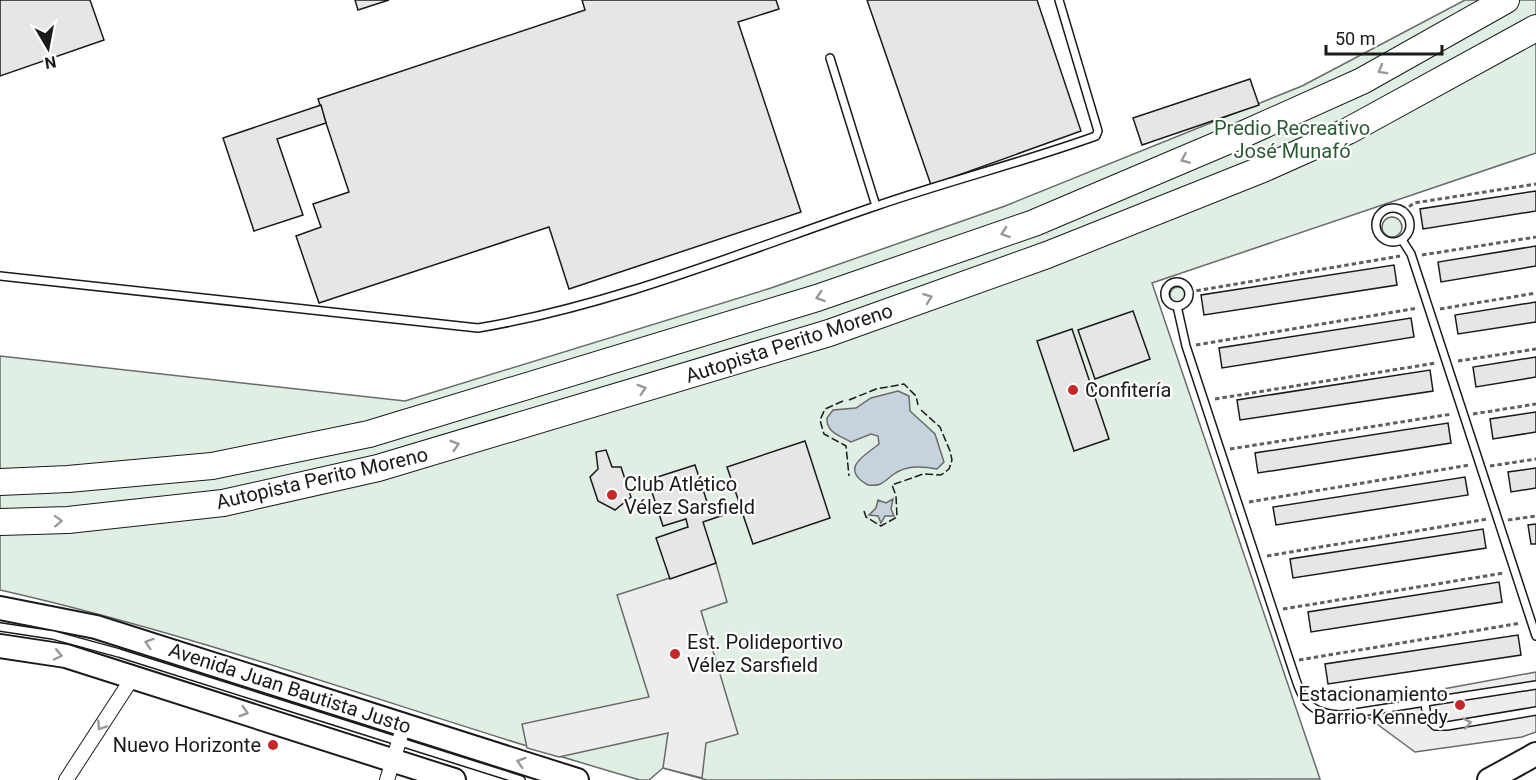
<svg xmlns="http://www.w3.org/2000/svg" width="1536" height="780" font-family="Roboto,sans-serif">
  <rect width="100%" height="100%" fill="#fff"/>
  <!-- green -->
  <g fill="#e0efe3" stroke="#6a6a6a" stroke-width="1.5">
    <path d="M1465 0H1536V153L1152 283 1320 779 707 780 663 768 649 780H640C426 719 217 639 0 590V356L405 401 771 288 1005 206 1302 86Z"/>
    <circle cx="1392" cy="227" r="10"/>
    <circle cx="1178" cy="295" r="8"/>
  </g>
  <!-- parking -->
  <g fill="#ededed" stroke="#6a6a6a" stroke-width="1.5">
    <path d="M716 563 727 602 701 611 738 734 706 743 702 778 663 768 668 733 559 757 527 748 522 724 649 697 617 595Z"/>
    <path d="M1536 672V732L1522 737 1415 752 1362 713 1405 696Z"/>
  </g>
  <!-- water -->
  <g fill="#c6d2dc" stroke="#6a6a6a" stroke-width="1.5">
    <path d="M898 391 909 396 910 411 935 434 944 462 937 469C922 466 907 465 894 474 884 481 882 487 868 485 838 468 866 455 879 444L878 436 871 434 851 442C841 436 826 433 827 418L833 410 856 408 871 398Z"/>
    <path d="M893 499 891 509 894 516H885L881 523 878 516 869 515 876 508 878 500 886 503Z"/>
  </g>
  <!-- building -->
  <g fill="#e6e6e6" stroke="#1a1a1a" stroke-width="1.5">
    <path d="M0 0H90L104 40 0 76Z"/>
    <path d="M355 0H389L358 10Z"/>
    <path d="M582 0H776L779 9 738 22 801 212 569 289 549 227 319 303 296 236 321 227 313 204 349 192 318 99 585 10Z"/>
    <path d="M867 0H1037L1081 131 931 185Z"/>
    <path d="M1250 79 1259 105 1142 145 1133 118Z"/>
    <path d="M321 105 326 123 277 139 303 215 254 231 223 138Z"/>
    <path d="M1536 191V211L1423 229 1420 209Z"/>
    <path d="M1536 246V266L1441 282 1438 262Z"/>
    <path d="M1394 265 1397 285 1204 315 1201 295Z"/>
    <path d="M1536 302V322L1458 334 1455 315Z"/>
    <path d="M1133 311 1150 359 1095 379 1078 330Z"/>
    <path d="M1411 318 1414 337 1222 368 1219 348Z"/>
    <path d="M1072 329 1109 439 1074 451 1037 341Z"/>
    <path d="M1536 357V377L1476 387 1473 367Z"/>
    <path d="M1430 370 1433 391 1240 420 1237 400Z"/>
    <path d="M1536 412V432L1493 439 1490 419Z"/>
    <path d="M1448 423 1451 443 1258 473 1255 453Z"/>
    <path d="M805 441 830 518 753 544 741 509 703 522 716 563 670 579 656 538 688 527 686 519 663 526 648 480 695 465 710 511 739 502 727 467Z"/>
    <path d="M606 450 612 467H621L631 497 615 510 598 501 590 477 598 469 596 452Z"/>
    <path d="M1536 468V488L1511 492 1508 472Z"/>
    <path d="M1465 477 1468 495 1276 525 1273 507Z"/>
    <path d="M1536 524V544H1531L1528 525Z"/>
    <path d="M1483 529 1486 548 1293 578 1290 559Z"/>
    <path d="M1499 582 1502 602 1311 632 1308 612Z"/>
    <path d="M1518 635 1521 655 1328 684 1325 664Z"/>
  </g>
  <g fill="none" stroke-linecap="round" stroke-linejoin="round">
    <!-- service casing -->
    <g stroke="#1a1a1a" stroke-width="10">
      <g id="service">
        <path d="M830 58 876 206"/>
        <circle cx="1393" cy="225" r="17"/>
        <path d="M1402 240 1411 254 1536 636"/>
        <path d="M0 276 478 328C615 305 744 251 876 206 948 181 1024 162 1096 136L1098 131 1059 0"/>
        <circle cx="1177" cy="294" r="12"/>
        <path d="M1177 306 1186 346 1290 662C1301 694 1303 714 1342 715L1536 685"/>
        <path d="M0 627 53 635 119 653 521 780"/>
        <path d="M1425 703 1427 718 1435 726H1447L1536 711"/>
      </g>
    </g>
    <!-- minor casing -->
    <g stroke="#1a1a1a" stroke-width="16">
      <g id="minor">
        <path d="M66 780 133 677"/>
        <path d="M387 780 404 725"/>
      </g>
    </g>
    <!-- primary casing -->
    <g stroke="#1a1a1a" stroke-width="26">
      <g id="primary">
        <path d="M0 608 96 627 577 780"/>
        <path d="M0 646 66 656 454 780"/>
        <path d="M1489 780 1536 754"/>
      </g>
    </g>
    <!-- motorway casing -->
    <g stroke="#1a1a1a" stroke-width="28">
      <g id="motorway">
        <path d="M0 482 68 479 212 466 369 434 817 298 1034 223 1246 133 1362 81 1506 0"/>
        <path d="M0 522 68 520 223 503 378 468 829 333 1047 255 1263 169 1348 131 1536 28"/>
      </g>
    </g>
    <!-- path -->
    <g stroke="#5f5f5f" stroke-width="3" stroke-dasharray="4.5 3" stroke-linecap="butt">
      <path d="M1403 211 1414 203 1536 184"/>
      <path d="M1422 255 1536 237"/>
      <path d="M1189 292 1400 256"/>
      <path d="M1440 309 1536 293"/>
      <path d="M1196 345 1418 308"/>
      <path d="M1458 361 1536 349"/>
      <path d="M1215 399 1436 363"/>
      <path d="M1473 414 1536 404"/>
      <path d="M1230 449 1452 414"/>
      <path d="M1490 466 1536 459"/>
      <path d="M1249 502 1470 465"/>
      <path d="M1508 520 1536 516"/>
      <path d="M1267 556 1488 519"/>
      <path d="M1283 609 1504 573"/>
      <path d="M1299 660 1521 623"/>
    </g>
    <!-- service -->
    <use href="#service" stroke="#fff" stroke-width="7"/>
    <!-- minor -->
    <use href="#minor" stroke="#fff" stroke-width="14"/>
    <!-- primary -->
    <use href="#primary" stroke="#fff" stroke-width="22"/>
    <!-- motorway -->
    <use href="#motorway" stroke="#fff" stroke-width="26"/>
    <!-- fence -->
    <g stroke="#1a1a1a" stroke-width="1.5" stroke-dasharray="8 3" stroke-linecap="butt">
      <path d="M849 400 876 389 904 384 916 396 918 405"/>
      <path d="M843 401 825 409 820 420 824 434 846 446 849 476"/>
      <path d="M864 511 866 517 881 526 897 517 896 496 892 485 923 474 941 475 949 469 952 460 950 451 940 427 921 410"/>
    </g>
  </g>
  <!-- one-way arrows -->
  <defs><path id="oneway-chevron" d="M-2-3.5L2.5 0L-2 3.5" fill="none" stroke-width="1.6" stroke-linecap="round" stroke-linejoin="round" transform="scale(1.5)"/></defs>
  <g stroke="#989898">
    <use href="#oneway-chevron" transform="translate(1382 70) rotate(151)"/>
    <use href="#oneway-chevron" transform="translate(1185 159) rotate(157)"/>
    <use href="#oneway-chevron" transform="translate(1005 233) rotate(161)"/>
    <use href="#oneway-chevron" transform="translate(820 297) rotate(161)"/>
    <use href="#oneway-chevron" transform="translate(928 298) rotate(-20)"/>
    <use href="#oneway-chevron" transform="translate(642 389) rotate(-17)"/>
    <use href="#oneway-chevron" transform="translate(455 445) rotate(-17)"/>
    <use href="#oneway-chevron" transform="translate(58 521) rotate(-2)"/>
    <use href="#oneway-chevron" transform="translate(149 643) rotate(-163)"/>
    <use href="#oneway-chevron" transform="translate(58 655) rotate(12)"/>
    <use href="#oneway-chevron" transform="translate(244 712) rotate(17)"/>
    <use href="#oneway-chevron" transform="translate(1467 723) rotate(-10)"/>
    <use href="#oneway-chevron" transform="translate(101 726) rotate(124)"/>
    <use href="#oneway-chevron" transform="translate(521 762) rotate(-162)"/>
  </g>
  <!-- markers -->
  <g fill="#c62828" stroke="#fff" stroke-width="2">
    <circle cx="1073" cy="390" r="6"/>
    <circle cx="612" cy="495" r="6"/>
    <circle cx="675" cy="654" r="6"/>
    <circle cx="1460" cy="705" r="6"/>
    <circle cx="273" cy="745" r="6"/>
  </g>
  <g text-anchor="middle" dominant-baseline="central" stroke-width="4.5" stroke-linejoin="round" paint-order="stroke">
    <!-- park labels -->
    <g font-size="20" fill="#2b5a34" stroke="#fff">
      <text x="1292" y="128">Predio Recreativo<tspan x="1292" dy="23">José Munafó</tspan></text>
    </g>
    <!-- street labels -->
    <g font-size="20" fill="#1a1a1a" stroke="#fff">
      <text transform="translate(789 343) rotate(-18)">Autopista Perito Moreno</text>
      <text transform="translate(322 478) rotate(-13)">Autopista Perito Moreno</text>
      <text transform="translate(290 688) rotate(18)">Avenida Juan Bautista Justo</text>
    </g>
    <!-- poi labels -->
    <g font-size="20" fill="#1a1a1a" stroke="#fff" text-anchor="start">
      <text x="1085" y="390">Confitería</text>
      <text x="624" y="484">Club Atlético<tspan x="624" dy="23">Vélez Sarsfield</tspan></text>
      <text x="687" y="642">Est. Polideportivo<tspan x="687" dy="23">Vélez Sarsfield</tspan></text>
      <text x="1448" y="694" text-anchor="end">Estacionamiento<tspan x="1448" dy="23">Barrio Kennedy</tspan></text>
      <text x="261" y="745" text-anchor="end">Nuevo Horizonte</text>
    </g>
  </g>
  <!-- north arrow -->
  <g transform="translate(48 48) rotate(170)" stroke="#ffffff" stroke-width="4.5" paint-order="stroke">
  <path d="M0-4.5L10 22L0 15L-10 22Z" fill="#1a1a1a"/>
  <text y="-9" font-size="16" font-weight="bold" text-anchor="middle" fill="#1a1a1a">N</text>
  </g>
  <!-- scale -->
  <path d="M1326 45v9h116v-9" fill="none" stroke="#1a1a1a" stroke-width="3"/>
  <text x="1335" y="45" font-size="18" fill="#1a1a1a" stroke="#ffffff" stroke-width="4.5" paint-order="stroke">50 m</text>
</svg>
